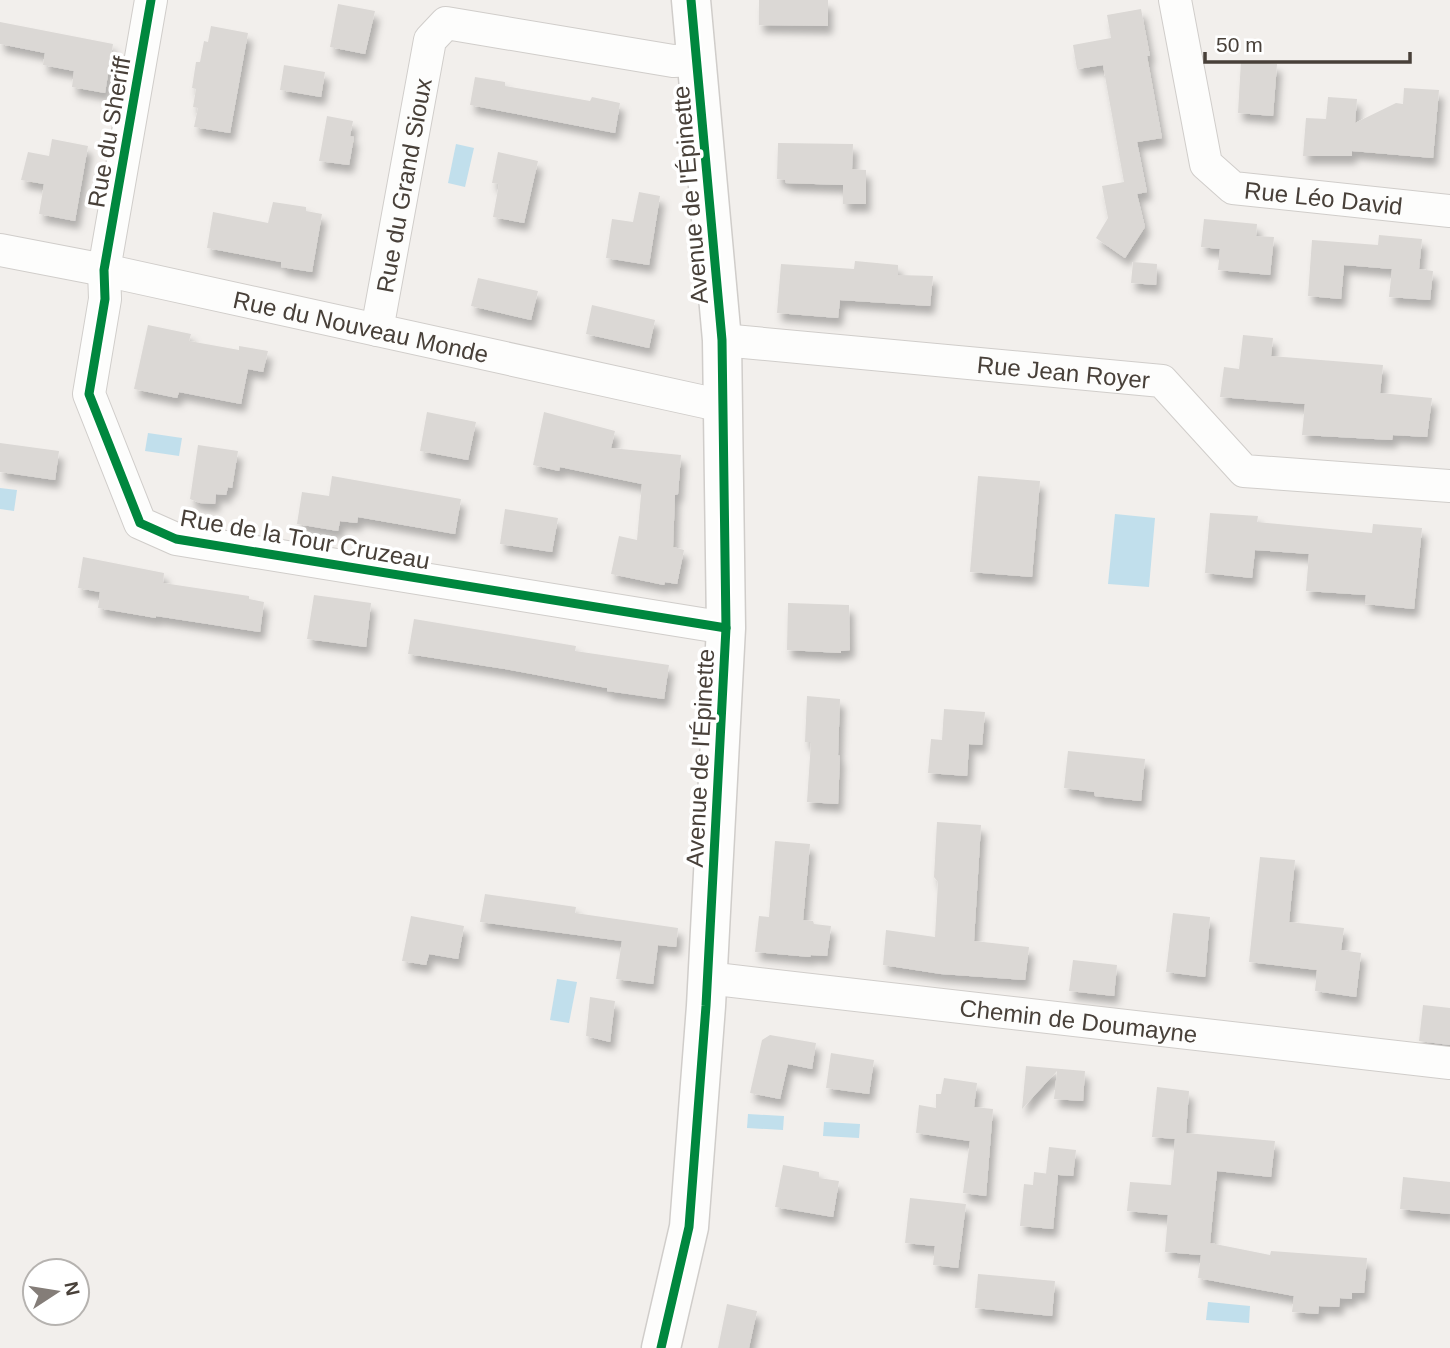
<svg xmlns="http://www.w3.org/2000/svg" width="1450" height="1348" font-family="Arial,sans-serif">
  <defs>
    <filter id="shadow"><feDropShadow dx="4.5" dy="8" stdDeviation="3.5" flood-color="#0004"/></filter>
  </defs>
  <rect width="100%" height="100%" fill="#f2efec"/>
  <!-- water -->
  <g fill="#c1dfec">
    <path d="M456 144 474 148 465 187 448 183Z"/>
    <path d="M148 433 182 438 179 456 145 451Z"/>
    <path d="M0 488 17 490 14 511 0 509Z"/>
    <path d="M1115 514 1155 518 1149 587 1108 584Z"/>
    <path d="M557 979 577 982 569 1023 550 1020Z"/>
    <path d="M748 1114 784 1116 783 1130 747 1128Z"/>
    <path d="M824 1122 860 1124 859 1138 823 1136Z"/>
    <path d="M1208 1302 1250 1306 1249 1323 1206 1320Z"/>
  </g>
  <!-- building -->
  <g fill="#dbd8d5" filter="url(#shadow)">
    <path d="M759 0H828V26L759 25Z"/>
    <path d="M338 4 375 11 365 54 330 47Z"/>
    <path d="M1141 9 1150 56H1147L1162 138 1137 142 1147 192 1137 194 1145 227 1125 258 1096 238 1108 218 1102 186 1124 182 1103 65 1077 69 1073 45 1111 38 1107 15Z"/>
    <path d="M0 22 113 44 105 93 72 87 74 71 43 65 45 53 0 44Z"/>
    <path d="M211 26 248 33 230 133 194 127 198 108 193 107 196 89 192 88 196 62H200L204 41 208 42Z"/>
    <path d="M1241 61 1277 64 1273 116 1238 113Z"/>
    <path d="M284 65 325 72 321 97 280 90Z"/>
    <path d="M475 77 505 82V86L590 101 592 97 620 103 615 133 470 105Z"/>
    <path d="M1404 88 1439 90 1433 158 1352 151V156H1303L1306 118 1326 119 1328 97 1357 99 1355 123 1396 103 1403 104Z"/>
    <path d="M327 116 353 121 350 136 354 137 349 165 319 161Z"/>
    <path d="M52 139 88 146 75 221 39 214 44 184 21 180 28 152 49 156Z"/>
    <path d="M778 143 853 144 852 169 866 170V204H843V185L786 183 785 180 777 179Z"/>
    <path d="M498 152 538 161 524 223 493 217 499 184 492 183Z"/>
    <path d="M639 192 660 196 649 265 606 258 612 219 633 222Z"/>
    <path d="M273 202 306 207V211L322 214 312 272 281 267V262L207 248 213 212 268 223Z"/>
    <path d="M1204 219 1257 224 1256 236 1274 237 1270 275 1218 270 1220 249 1201 247Z"/>
    <path d="M1379 235 1422 239 1419 269 1433 271 1430 300 1389 297 1392 269 1344 265 1341 299 1308 296 1312 240 1378 245Z"/>
    <path d="M855 261 898 265V275L933 276 930 306 840 300 838 318 777 313 781 264 854 269Z"/>
    <path d="M1133 262 1157 264 1156 285 1131 283Z"/>
    <path d="M478 278 538 291 531 320 471 306Z"/>
    <path d="M592 305 655 320 649 348 586 334Z"/>
    <path d="M148 325 191 334 189 341 239 350V346L268 351 263 372 248 369 241 404 179 392 177 398 134 389Z"/>
    <path d="M1243 335 1273 338 1271 356 1383 365 1380 393 1432 398 1427 437 1393 435 1392 440 1302 435 1305 404 1220 397 1224 367 1239 369Z"/>
    <path d="M427 412 476 422 468 460 420 451Z"/>
    <path d="M544 412 615 431 611 448 681 455 678 494 675 495 673 547 684 550 677 584 665 582 664 585 611 574 619 536 637 540 642 484 560 467 559 471 533 465Z"/>
    <path d="M0 443 59 451 55 480 0 472Z"/>
    <path d="M198 445 238 451 232 488 228 487 226 495 216 494 215 504 200 503 190 499Z"/>
    <path d="M332 476 461 499 455 534 358 517 357 523 340 521 338 531 297 524 302 492 329 496Z"/>
    <path d="M978 476 1040 481 1032 577 970 572Z"/>
    <path d="M505 509 558 518 552 552 500 544Z"/>
    <path d="M1210 513 1258 516 1257 522 1372 533 1373 524 1422 528 1414 609 1365 604 1366 595 1306 591 1309 554 1255 550 1252 578 1205 573Z"/>
    <path d="M83 557 164 573 163 583 249 596V599L264 602 260 632 156 616V618L98 608 100 592 78 588Z"/>
    <path d="M314 595 371 603 366 647 307 639Z"/>
    <path d="M788 603 849 605 850 650 841 651V653L787 650Z"/>
    <path d="M414 619 576 646 575 651 669 665 664 699 607 691V688L505 669 408 654Z"/>
    <path d="M807 696 840 699 838 755 840 756 838 804 807 802 811 742H805Z"/>
    <path d="M944 709 985 712 982 745 969 744 967 776 928 773 931 739 942 740Z"/>
    <path d="M1068 751 1145 759 1141 801 1095 796 1094 792 1064 788Z"/>
    <path d="M937 822 981 825 974 941 1029 947 1025 980 941 974 883 965 886 930 935 937 938 882 934 877Z"/>
    <path d="M775 841 810 844 803 920 813 921 814 924 831 926 827 956 811 955 810 957 755 952 759 916 769 917Z"/>
    <path d="M1260 857 1295 860 1289 922 1344 928 1341 950 1361 953 1356 997 1315 991 1317 970 1249 962Z"/>
    <path d="M485 894 576 907 575 913 678 928 676 947 658 945 653 984 616 979 622 941 480 922Z"/>
    <path d="M1173 913 1210 917 1205 977 1166 972Z"/>
    <path d="M411 916 464 926 458 959 429 954 426 965 402 961Z"/>
    <path d="M1073 960 1117 965 1114 996 1069 991Z"/>
    <path d="M590 997 615 1001 610 1042 586 1036Z"/>
    <path d="M1423 1005 1450 1008V1045L1419 1041Z"/>
    <path d="M770 1035 816 1043 812 1069 788 1064 780 1099 750 1093 762 1040Z"/>
    <path d="M831 1053 874 1060 869 1094 826 1088Z"/>
    <path d="M1026 1066 1085 1071 1083 1101 1054 1099 1057 1071 1022 1109Z"/>
    <path d="M944 1078 977 1083 974 1107 993 1109 986 1196 963 1193 970 1141 916 1133 919 1105 936 1108V1094H941Z"/>
    <path d="M1157 1087 1189 1091 1186 1133 1275 1141 1271 1177 1217 1171 1210 1243 1270 1255 1271 1251 1367 1258 1364 1293H1352V1299L1340 1298 1339 1307 1319 1306 1318 1314 1292 1312 1294 1296 1198 1278 1201 1255 1165 1252 1168 1215 1127 1211 1130 1182 1171 1185 1175 1139 1152 1137Z"/>
    <path d="M1049 1147 1076 1150 1073 1176 1046 1174Z"/>
    <path d="M783 1165 819 1172V1178L839 1181 833 1217 775 1207Z"/>
    <path d="M1034 1172 1058 1175 1053 1229 1020 1226 1024 1184 1033 1185Z"/>
    <path d="M1403 1177 1450 1182V1214L1400 1209Z"/>
    <path d="M910 1198 966 1204 958 1268 933 1265 935 1246 905 1243Z"/>
    <path d="M978 1274 1055 1281 1052 1316 975 1308Z"/>
    <path d="M727 1304 757 1311 749 1348H718Z"/>
  </g>
  <g fill="none" stroke-linecap="round" stroke-linejoin="round">
    <!-- minor casing -->
    <g stroke="#d0cdca" stroke-width="34">
      <g id="minor">
        <path d="M151 0 104 270 105 299 89 394 140 523 176 539 726 628"/>
        <path id="s1" d="M1175 0 1206 164 1233 188 1450 211"/>
        <path id="s2" d="M0 250 104 270 723 406"/>
        <path id="s3" d="M377 330 430 40 446 23 673 61 698 60"/>
        <path id="s4" d="M722 340 1162 381 1244 471 1450 486"/>
        <path id="s5" d="M707 978 1450 1063"/>
      </g>
    </g>
    <!-- tertiary casing -->
    <g stroke="#d0cdca" stroke-width="41">
      <path id="tertiary" d="M661 1348 689 1227 706 1006 726 628 722 340 691 0"/>
    </g>
    <!-- minor -->
    <use href="#minor" stroke="#fdfdfc" stroke-width="32"/>
    <!-- tertiary -->
    <use href="#tertiary" stroke="#fdfdfc" stroke-width="38"/>
    <!-- cycleway casing -->
    <g stroke="#fff" stroke-width="13">
      <g id="cycleway">
        <path d="M151 0 104 270 105 299 89 394 140 523 176 539 726 628"/>
        <path d="M661 1348 689 1227 706 1006 726 628 722 340 691 0"/>
      </g>
    </g>
    <!-- cycleway -->
    <use href="#cycleway" stroke="#00873e" stroke-width="9"/>
  </g>
  <g text-anchor="middle" dominant-baseline="central" stroke-width="7" stroke-linejoin="round" paint-order="stroke">
    <!-- street labels -->
    <g font-size="24" fill="#484039" stroke="#fff">
      <text transform="translate(109 132) rotate(-80)">Rue du Sheriff</text>
      <text stroke="none"><textPath href="#s3" startOffset="147">Rue du Grand Sioux</textPath></text>
      <text transform="translate(690 195) rotate(-95)">Avenue de l'Épinette</text>
      <text stroke="none"><textPath href="#s1" startOffset="294">Rue Léo David</textPath></text>
      <text stroke="none"><textPath href="#s2" startOffset="369">Rue du Nouveau Monde</textPath></text>
      <text stroke="none"><textPath href="#s4" startOffset="343">Rue Jean Royer</textPath></text>
      <text transform="translate(305 539) rotate(10)">Rue de la Tour Cruzeau</text>
      <text transform="translate(700 758) rotate(-87)">Avenue de l'Épinette</text>
      <text stroke="none"><textPath href="#s5" startOffset="374">Chemin de Doumayne</textPath></text>
    </g>
  </g>
  <!-- north arrow -->
  <g transform="translate(56 1292) rotate(78)"><circle r="33" fill="#ffffff" stroke="#b6b3b0" stroke-width="2"/>
  <path d="M0-5L12 26L0 18L-12 26Z" fill="#847d78"/>
  <text y="-10" font-size="19" font-weight="bold" text-anchor="middle" fill="#484039">N</text>
  </g>
  <!-- scale -->
  <path d="M1205 52v10h205v-10" fill="none" stroke="#484039" stroke-width="3.5"/>
  <text x="1216" y="52" font-size="21" fill="#484039" stroke="#ffffff" stroke-width="5" paint-order="stroke">50 m</text>
</svg>
